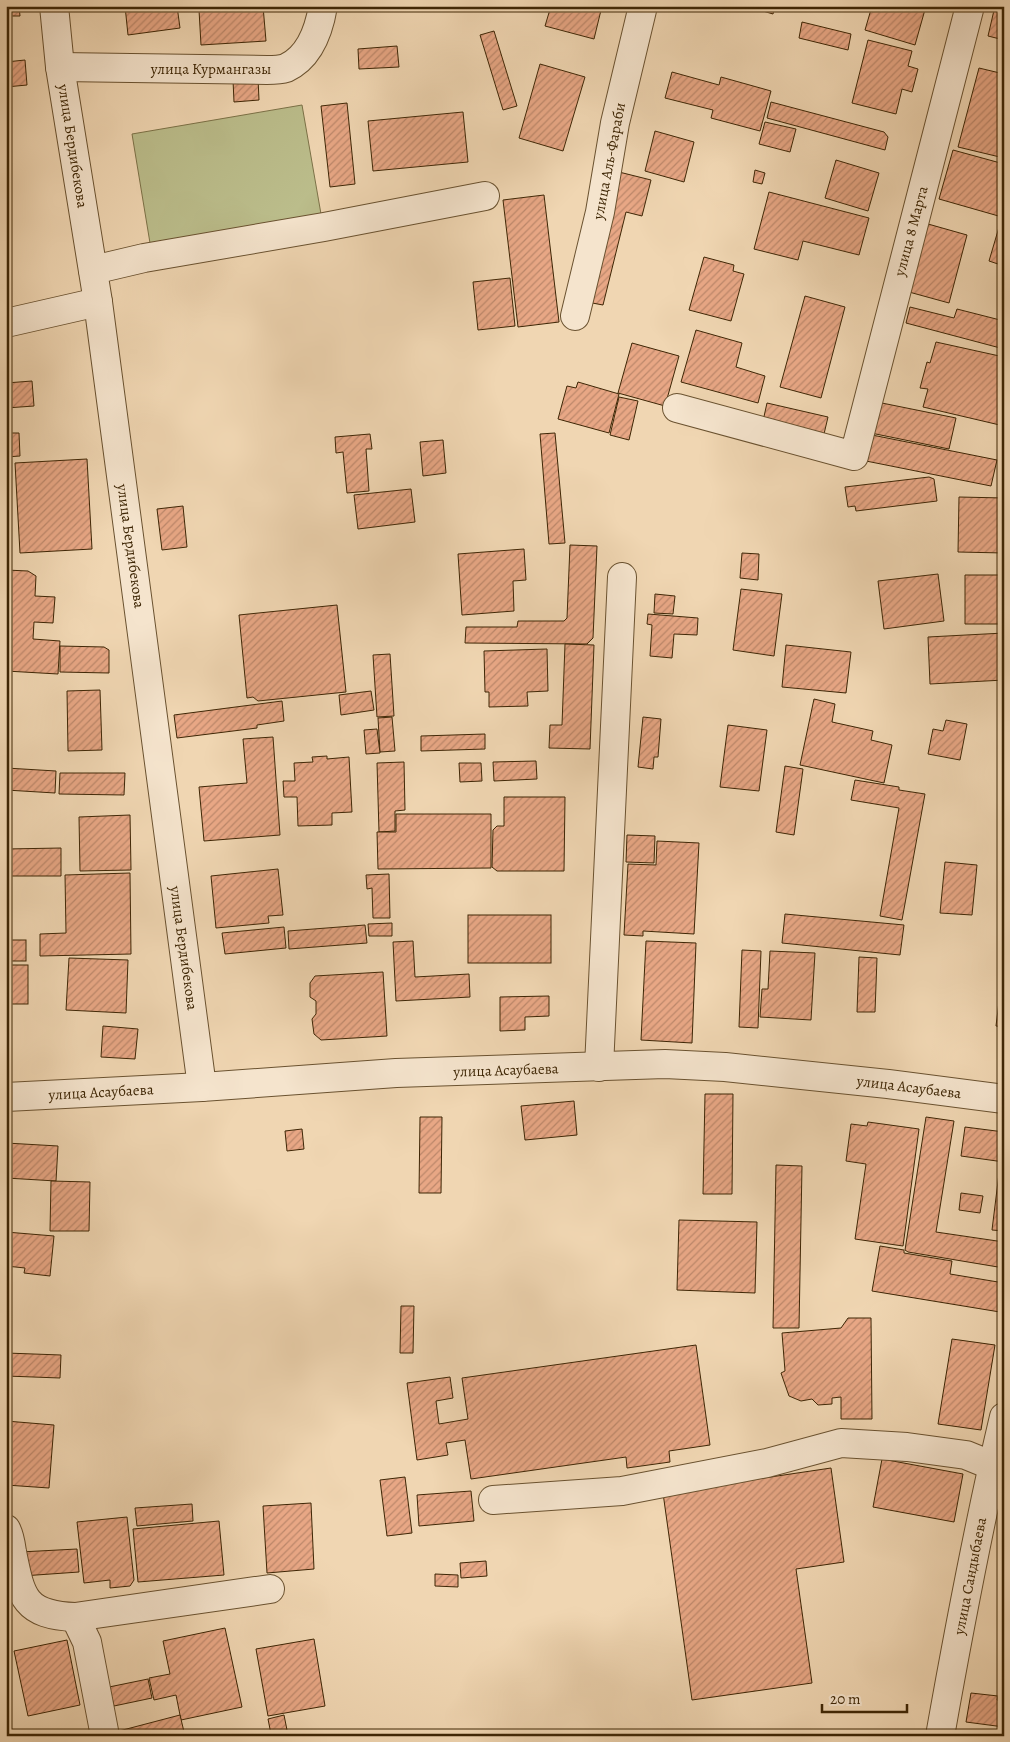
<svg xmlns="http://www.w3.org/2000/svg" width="1010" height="1742" font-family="Alegreya,serif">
  <defs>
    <pattern id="building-hatch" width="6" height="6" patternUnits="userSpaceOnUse" patternTransform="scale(1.25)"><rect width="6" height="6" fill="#e8a785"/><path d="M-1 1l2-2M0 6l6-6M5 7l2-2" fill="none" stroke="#bd886b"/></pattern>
  </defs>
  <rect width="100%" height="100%" fill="#f0d6b2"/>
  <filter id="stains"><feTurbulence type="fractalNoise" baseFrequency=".004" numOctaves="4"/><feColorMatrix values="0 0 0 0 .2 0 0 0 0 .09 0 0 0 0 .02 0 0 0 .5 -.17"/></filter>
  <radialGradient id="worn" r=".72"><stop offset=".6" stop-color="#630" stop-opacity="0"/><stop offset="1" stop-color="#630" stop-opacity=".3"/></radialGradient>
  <!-- green -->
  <path fill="#bbbd8b" stroke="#7c7248" d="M302 105 321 214 150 243 132 134Z"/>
  <!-- building -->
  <g fill="url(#building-hatch)" stroke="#3e2605">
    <path d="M8 6H19L20 16H9Z"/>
    <path d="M125 6H177L180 28 128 35Z"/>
    <path d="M224 6H263L266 41 201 45 199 10 224 8Z"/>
    <path d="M435 6H458V8Z"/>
    <path d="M551 6H602L594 39 545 26Z"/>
    <path d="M746 6H775L773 14Z"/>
    <path d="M872 6H926L915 45 865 30Z"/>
    <path d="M995 6H1004V40L988 36Z"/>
    <path d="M802 22 851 34 848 50 799 38Z"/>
    <path d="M494 31 517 106 503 110 480 35Z"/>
    <path d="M868 40 912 51 908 66 918 69 912 92 902 89 896 114 852 103Z"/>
    <path d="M397 46 399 67 359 69 358 49Z"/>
    <path d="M25 60 27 85 6 87V62Z"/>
    <path d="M540 64 585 77 563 151 519 138Z"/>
    <path d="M979 68 1004 74V158L958 147Z"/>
    <path d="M672 72 719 85 721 77 771 91 760 131 711 118 713 110 665 98Z"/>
    <path d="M258 78 259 100 234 102 233 80Z"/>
    <path d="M771 102 884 132 888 137 885 150 767 118Z"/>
    <path d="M347 103 355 184 330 187 321 106Z"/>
    <path d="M463 112 468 162 373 171 368 121Z"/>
    <path d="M765 122 796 129 790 152 759 144Z"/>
    <path d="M655 131 694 142 684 182 645 171Z"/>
    <path d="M953 150 1004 164V266L989 261 1002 217 939 199Z"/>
    <path d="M6 153 9 192 6 193Z"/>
    <path d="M836 160 879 173 868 211 825 198Z"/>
    <path d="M755 170 765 173 762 184 753 182Z"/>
    <path d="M619 172 651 180 642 216 626 212 603 305 587 302Z"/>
    <path d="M769 192 869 218 859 255 803 241 798 260 754 249Z"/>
    <path d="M544 195 559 322 518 327 503 200Z"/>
    <rect x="6" y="202" width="2" height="55"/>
    <path d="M928 224 967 235 949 303 909 292Z"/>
    <path d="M704 257 734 265 733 271 744 274 731 321 689 310Z"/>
    <path d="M510 278 515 326 478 330 473 282Z"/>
    <path d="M805 296 845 307 821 398 780 387Z"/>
    <path d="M910 307 954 318 957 309 1004 321V349L906 323Z"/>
    <path d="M696 330 742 343 736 367 765 376 758 403 681 382Z"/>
    <path d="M936 342 1004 357V426L923 407 928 389 920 388 927 362 930 363Z"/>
    <path d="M632 343 679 356 665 406 618 393Z"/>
    <path d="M32 381 34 406 6 408V383Z"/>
    <path d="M578 382 619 394 609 433 558 419 567 386 576 388Z"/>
    <path d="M619 397 638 401 629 440 610 435Z"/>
    <path d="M872 401 956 418 949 449 866 432Z"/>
    <path d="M767 403 828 417 824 434 763 421Z"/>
    <path d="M6 433H19L20 456 6 457Z"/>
    <path d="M555 433 565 543 549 544 540 434Z"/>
    <path d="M370 434 372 449H366L369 491 347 493 343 452 336 453 335 437Z"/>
    <path d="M872 435 997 460 991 486 866 461Z"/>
    <path d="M443 440 446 473 423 476 420 442Z"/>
    <path d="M87 459 92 549 20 553 15 463Z"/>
    <path d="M929 477 934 479 937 501 856 511 855 506 848 507 845 487Z"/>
    <path d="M411 489 415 522 358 529 354 495Z"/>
    <path d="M959 497 1004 498V553L958 552Z"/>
    <path d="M183 506 187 547 162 550 157 509Z"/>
    <path d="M570 545 597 546 593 638 587 644 465 643 466 627H517L518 621H564L567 618Z"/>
    <path d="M524 549 526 580 513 581 514 611 462 615 458 554Z"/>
    <path d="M742 553 759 554 758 580 740 578Z"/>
    <path d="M6 570 28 571 36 576 35 596 55 597 53 623 34 622 33 639 60 641 58 674 6 671Z"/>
    <path d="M938 574 944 621 884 629 878 581Z"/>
    <path d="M965 575H1004L1002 624H965Z"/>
    <path d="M741 589 782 594 774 656 733 650Z"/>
    <path d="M655 594 675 596 673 614 654 613Z"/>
    <path d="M337 605 346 692 258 701 253 697 247 698 239 615Z"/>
    <path d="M648 614 698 618 697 635 674 634 672 658 650 656 652 625 647 624Z"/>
    <path d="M1004 633V680L930 684 928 637Z"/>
    <path d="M565 644 594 645 590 749 549 748 550 725H562Z"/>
    <path d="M786 645 851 652 846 693 782 687Z"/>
    <path d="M60 646 104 647 109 650V673L60 672Z"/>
    <path d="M547 649 548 691 527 692 528 706 489 707V692H485L484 651Z"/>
    <path d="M390 654 394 716 377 717 373 655Z"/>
    <path d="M100 690 102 750 68 751 67 691Z"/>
    <path d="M371 691 374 710 341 715 339 695Z"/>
    <path d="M814 699 835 704 832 722 873 731 871 740 892 745 884 783 800 765Z"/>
    <path d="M282 701 284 721 257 725V728L177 738 174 715Z"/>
    <path d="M392 717 395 751 380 752 378 718Z"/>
    <path d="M643 717 661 719 658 757H654L653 769 638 767Z"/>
    <path d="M946 720 967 724 960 760 928 754 933 729 943 731Z"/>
    <path d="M728 725 767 730 759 791 720 787Z"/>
    <path d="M377 729 380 753 366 754 364 730Z"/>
    <path d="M485 734V749L421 751V736Z"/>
    <path d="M273 737 280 835 204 841 199 787 247 783 243 739Z"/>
    <path d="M327 756V759L349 757 352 812 332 813V825L298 826 297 797H284L283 781H295L294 763 313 762 312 757Z"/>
    <path d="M536 761 537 779 494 781 493 762Z"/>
    <path d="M404 762 405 810 395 811V831L379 832 377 763Z"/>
    <path d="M459 763H481L482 781 460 782Z"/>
    <path d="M785 766 803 769 794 835 776 832Z"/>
    <path d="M6 768 56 771 55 793 6 790Z"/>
    <path d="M60 773H125L124 795 59 794Z"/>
    <path d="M855 780 899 787V790L925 794 902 920 880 916 899 808 851 800Z"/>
    <path d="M504 797H565L564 871H497L492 867 493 830 497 826H504Z"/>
    <path d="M396 814H491V868L378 869 377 832H396Z"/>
    <path d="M130 815 131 870 80 871 79 817Z"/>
    <path d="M627 835 655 836 654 863 626 862Z"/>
    <path d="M657 841 699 843 694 934 643 931V936L624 935 628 864 656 865Z"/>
    <path d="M61 848V876H6V849Z"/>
    <path d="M945 862 977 865 972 915 940 913Z"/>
    <path d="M278 869 283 915 268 916 269 923 216 928 211 876Z"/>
    <path d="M130 873 131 954 40 956V934L66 933 65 875Z"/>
    <path d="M389 874 390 918H373L372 888 367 889 366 875Z"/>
    <path d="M785 914 904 925 900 955 782 943Z"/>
    <rect x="468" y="915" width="83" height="48"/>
    <path d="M392 923V936H369L368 924Z"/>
    <path d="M365 925 367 943 289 949 288 931Z"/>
    <path d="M284 927 286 948 225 954 222 933Z"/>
    <rect x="6" y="940" width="20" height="21"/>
    <path d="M413 941 415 977 469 974 470 997 396 1001 393 942Z"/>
    <path d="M646 941 696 943 692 1043 641 1040Z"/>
    <path d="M742 950 761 951 758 1028 739 1027Z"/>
    <path d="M770 951 815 953 811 1020 760 1017 762 989H768Z"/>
    <path d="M859 957 877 958 875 1012H857Z"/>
    <path d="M69 958 128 960 126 1013 66 1010Z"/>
    <rect x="6" y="965" width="22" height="39"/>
    <path d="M383 972 387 1036 321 1040 314 1034 312 1019 316 1014V1001L310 997V983L315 976Z"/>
    <path d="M1002 977H1004V1027L996 1026Z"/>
    <path d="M549 996V1016L525 1017V1030L500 1031V997Z"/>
    <path d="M103 1026 138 1029 135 1059 101 1057Z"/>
    <path d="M705 1094H733L732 1194H703Z"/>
    <path d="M574 1101 577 1135 525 1140 521 1106Z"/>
    <path d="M420 1117H442L441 1193H419Z"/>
    <path d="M926 1117 954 1121 936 1232 1004 1242V1268L908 1252 905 1250Z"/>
    <path d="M868 1122 919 1129 903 1246 855 1239 866 1164 846 1161 851 1124 867 1126Z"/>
    <path d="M965 1127 1004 1132V1162L961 1156Z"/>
    <path d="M302 1129 304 1149 287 1151 285 1131Z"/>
    <path d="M6 1143 58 1146 56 1181 6 1178Z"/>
    <path d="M776 1165 802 1166 799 1328H773Z"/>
    <path d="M1000 1165 1004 1166V1231L992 1230Z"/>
    <path d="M51 1181 90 1182 89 1231H50Z"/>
    <path d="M961 1193 983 1196 980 1213 959 1210Z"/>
    <path d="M679 1220 757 1222 755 1293 677 1290Z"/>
    <path d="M6 1232 54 1236 50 1276 24 1273 25 1268 6 1266Z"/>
    <path d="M880 1246 904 1250V1253L952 1261 950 1274 1004 1283 1000 1312 872 1291Z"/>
    <path d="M401 1306H414L413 1353H400Z"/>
    <path d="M848 1318H871L872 1419H841V1397L832 1398V1404L818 1405 812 1399 801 1401 789 1396 781 1373 785 1371 782 1333 841 1328Z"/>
    <path d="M952 1339 995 1345 981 1430 938 1424Z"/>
    <path d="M696 1345 710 1445 669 1451 670 1462 627 1468 626 1457 471 1479 465 1440 446 1443 448 1455 417 1460 407 1383 450 1377 453 1398 436 1401 439 1424 468 1419 462 1378Z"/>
    <path d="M6 1353 61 1355 60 1378 6 1376Z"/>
    <path d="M6 1421 54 1425 49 1488 6 1485Z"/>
    <path d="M882 1459 963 1474 954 1522 873 1507Z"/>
    <path d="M831 1468 844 1562 796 1569 812 1683 692 1700 663 1493Z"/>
    <path d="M405 1477 412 1533 387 1536 380 1480Z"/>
    <path d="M471 1491 474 1521 419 1526 417 1495Z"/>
    <path d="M311 1503 314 1569 267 1573 263 1506Z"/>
    <path d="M192 1504 193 1521 137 1526 135 1508Z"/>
    <path d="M127 1517 134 1580 130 1586 110 1588V1580L84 1583 77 1522Z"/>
    <path d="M219 1521 224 1575 138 1582 133 1529Z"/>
    <path d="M77 1549 79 1572 22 1576 20 1552Z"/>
    <path d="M486 1561 487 1576 461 1578 460 1563Z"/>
    <path d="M435 1574 458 1575V1587L435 1586Z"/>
    <rect x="1001" y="1591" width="3" height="91"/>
    <path d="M225 1628 242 1707 181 1720 176 1695 154 1700 149 1678 170 1674 163 1641Z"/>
    <path d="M314 1639 325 1706 268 1716 256 1649Z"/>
    <path d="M67 1640 80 1705 28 1716 14 1651Z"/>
    <path d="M148 1679 152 1698 114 1706 109 1687Z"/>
    <path d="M971 1693 998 1696 997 1700 1004 1701V1727L966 1722Z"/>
    <path d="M180 1715 185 1736H120L119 1731Z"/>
    <path d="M284 1715 287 1730 271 1734 268 1719Z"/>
  </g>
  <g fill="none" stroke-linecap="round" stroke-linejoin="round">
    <!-- minor casing -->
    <g stroke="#6a5230" stroke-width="30">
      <g id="minor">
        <path d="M54 6 60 67 98 302 202 1087"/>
        <path d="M60 67 267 70C273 70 280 70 286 68 310 57 319 30 323 6"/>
        <path d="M93 270 144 258 324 227 485 196"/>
        <path d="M575 316 600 212 615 123 643 6"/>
        <path d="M6 323 98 302"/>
        <path d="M677 408 854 456 970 6"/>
        <path d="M599 1067 622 577"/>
        <path d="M6 1097 202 1087 396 1073 665 1064 725 1067 888 1084 1004 1099"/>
        <path d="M493 1500 622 1491 767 1463 841 1443 907 1447 966 1455 993 1466"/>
        <path d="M6 1529C10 1536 11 1545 12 1552 21 1597 24 1615 75 1617L270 1589"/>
        <path d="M75 1617 87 1642 105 1736"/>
        <path d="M940 1736C959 1629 979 1523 1004 1417"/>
      </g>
    </g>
    <!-- minor -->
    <use href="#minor" stroke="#f5e4cd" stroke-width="28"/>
  </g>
  <g text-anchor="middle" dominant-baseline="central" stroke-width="4.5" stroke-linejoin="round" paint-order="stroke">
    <!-- street labels -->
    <g font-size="15" fill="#3e2605" stroke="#f5e4cd">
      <text x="211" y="69">улица Курмангазы</text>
      <text transform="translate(73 146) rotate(81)">улица Бердибекова</text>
      <text transform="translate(609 161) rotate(-79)">улица Аль-Фараби</text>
      <text transform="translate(911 231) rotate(-75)">улица 8 Марта</text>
      <text transform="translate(131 546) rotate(82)">улица Бердибекова</text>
      <text transform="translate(184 948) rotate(82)">улица Бердибекова</text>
      <text transform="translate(506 1070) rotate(-2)">улица Асаубаева</text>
      <text transform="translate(909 1087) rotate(7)">улица Асаубаева</text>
      <text transform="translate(101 1092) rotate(-3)">улица Асаубаева</text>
      <text transform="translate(970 1576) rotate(-79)">улица Сандыбаева</text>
    </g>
  </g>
  <!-- margin -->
  <rect width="1010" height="1742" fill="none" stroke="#f0d6b2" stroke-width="25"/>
  <rect x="8" y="8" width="995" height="1727" fill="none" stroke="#3e2605" stroke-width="2.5"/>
  <rect x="12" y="12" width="985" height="1717" fill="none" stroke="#3e2605"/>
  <!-- scale -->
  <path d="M822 1704v8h85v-8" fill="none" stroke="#3e2605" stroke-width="2.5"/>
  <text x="830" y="1704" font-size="15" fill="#3e2605" stroke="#f5e4cd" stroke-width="4" paint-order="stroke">20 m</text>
  <rect width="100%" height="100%" filter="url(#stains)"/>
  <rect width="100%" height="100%" fill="url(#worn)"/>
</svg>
